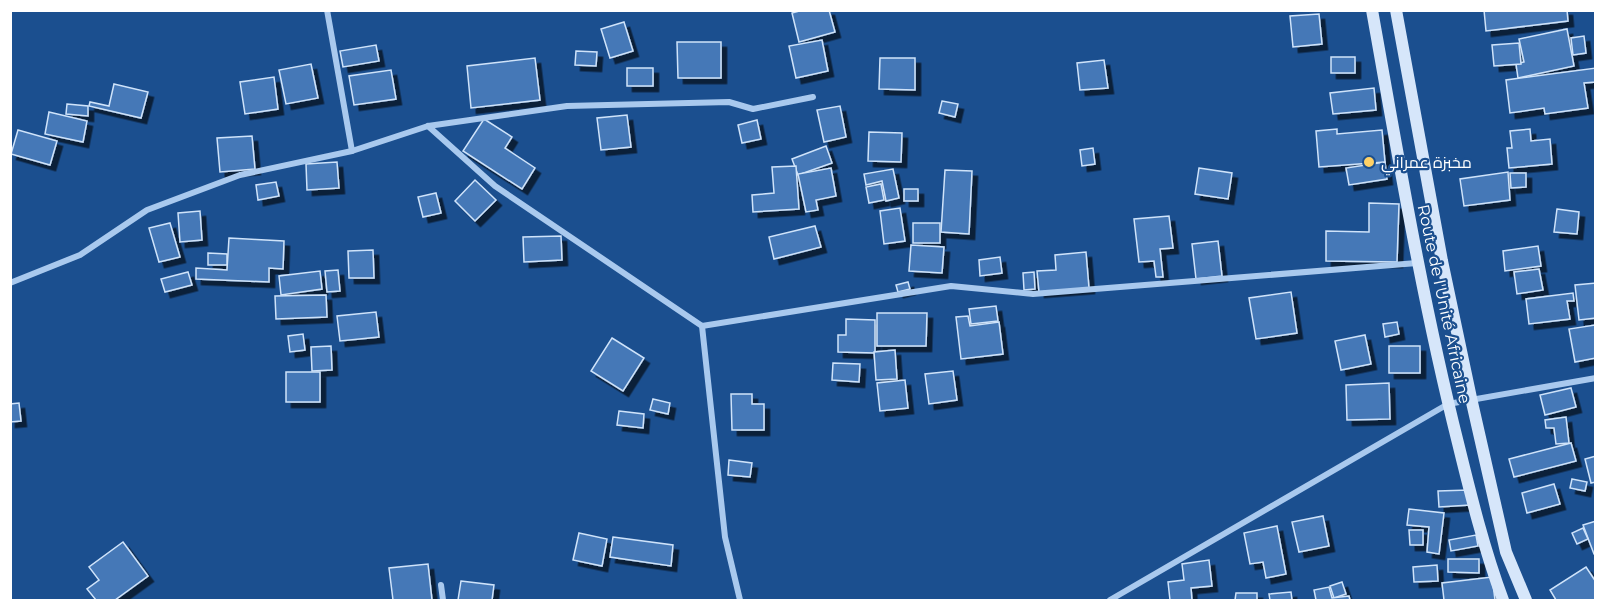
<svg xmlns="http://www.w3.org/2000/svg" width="1606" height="611" font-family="Montserrat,Cairo,sans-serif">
  <defs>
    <filter id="shadow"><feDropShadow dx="5.5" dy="5.5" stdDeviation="0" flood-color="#0009"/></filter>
  </defs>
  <rect width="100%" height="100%" fill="#1b4f8f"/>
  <!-- building -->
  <g fill="#4478b7" stroke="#cfe3fa" stroke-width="1.5" filter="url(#shadow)">
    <path d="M803 10H829L835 32 799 42 792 13Z"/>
    <path d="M1484 10H1567L1568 21 1486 31Z"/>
    <path d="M1319 14 1322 44 1293 47 1290 16Z"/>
    <path d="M624 22 633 51 610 58 601 29Z"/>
    <path d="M1567 29 1574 66 1518 78 1516 64 1524 62 1519 39Z"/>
    <path d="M1584 36 1586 53 1573 55 1571 38Z"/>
    <path d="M822 40 828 71 796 78 789 46Z"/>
    <path d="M677 42H721V78H678Z"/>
    <path d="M1519 43 1521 64 1494 66 1492 45Z"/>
    <path d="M376 45 379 61 343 67 340 51Z"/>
    <path d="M576 51 597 52 596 66 575 65Z"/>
    <rect x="1331" y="57" width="24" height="16"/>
    <path d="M535 58 540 100 471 108 467 66Z"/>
    <path d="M880 58H915V90L879 89Z"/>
    <path d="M1104 60 1108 88 1080 90 1077 63Z"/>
    <path d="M311 64 318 98 286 104 279 70Z"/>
    <rect x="627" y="68" width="26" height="18"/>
    <path d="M1596 68V82L1584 83 1588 108 1545 114 1544 108 1510 113 1506 80Z"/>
    <path d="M391 70 396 99 354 105 349 76Z"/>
    <path d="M274 77 278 109 245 114 240 82Z"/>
    <path d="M114 84 148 92 141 118 89 106 90 102 109 106Z"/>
    <path d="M1374 88 1376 110 1333 114 1330 93Z"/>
    <path d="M942 101 958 104 955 117 939 113Z"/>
    <path d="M67 104 88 106V116L66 114Z"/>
    <path d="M840 106 846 137 824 142 817 110Z"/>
    <path d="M49 112 87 121 83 142 45 134Z"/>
    <path d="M627 115 631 147 601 150 597 118Z"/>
    <path d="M484 119 512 137 505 148 535 168 522 189 463 151Z"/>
    <path d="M757 120 761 139 742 143 738 125Z"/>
    <path d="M1337 129V134L1382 130 1385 162 1319 167 1316 131Z"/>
    <path d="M1530 129 1531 141 1550 139 1552 164 1509 168 1507 148H1512L1510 131Z"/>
    <path d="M18 130 57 141 50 165 11 154Z"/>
    <path d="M869 132 902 133 901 162 868 161Z"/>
    <path d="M252 136 255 169 220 172 217 138Z"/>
    <path d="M826 146 832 163 798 175 792 159Z"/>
    <path d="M1093 148 1095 164 1082 166 1080 150Z"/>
    <path d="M337 162 339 188 307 190 306 164Z"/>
    <path d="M1385 162 1387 179 1349 185 1346 168Z"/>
    <path d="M796 166 799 209 753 212 752 195 774 193 772 167Z"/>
    <path d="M831 168 836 196 816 200 818 210 806 212 798 174Z"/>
    <path d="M1199 168 1232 173 1228 199 1195 194Z"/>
    <path d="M893 169 899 198 886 201 882 181 866 185 864 174Z"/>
    <path d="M945 170 972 171 969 234 941 232Z"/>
    <path d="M1508 172 1510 200 1464 206 1460 179Z"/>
    <path d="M1510 173H1526V187L1511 188Z"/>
    <path d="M475 180 496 200 475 221 455 201Z"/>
    <path d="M276 182 279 196 258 200 256 185Z"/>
    <path d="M881 184 884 200 869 203 866 187Z"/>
    <rect x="904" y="189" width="14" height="12"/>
    <path d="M436 193 441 213 423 217 418 197Z"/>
    <path d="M1369 203 1399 204 1397 262 1326 261V231L1369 232Z"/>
    <path d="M900 208 905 241 884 244 880 211Z"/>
    <path d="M1557 209 1579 212 1577 234 1554 232Z"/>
    <path d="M200 211 202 240 180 242 178 213Z"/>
    <path d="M1169 216 1173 248 1160 249 1163 277H1156L1154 261 1139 262 1134 219Z"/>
    <path d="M170 223 180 257 159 262 149 228Z"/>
    <rect x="913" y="223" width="27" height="20"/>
    <path d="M815 226 821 247 774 259 769 237Z"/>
    <path d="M561 236 562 260 524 262 523 237Z"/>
    <path d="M229 238 284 241 283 269 269 268V282L196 279V268L227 270Z"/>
    <path d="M1218 241 1222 276 1196 279 1192 244Z"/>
    <path d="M911 245 944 247 942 273 909 271Z"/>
    <path d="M1538 246 1541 266 1505 271 1503 251Z"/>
    <path d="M373 250 374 278H349L348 251Z"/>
    <path d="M1086 252 1089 288 1039 292 1037 271 1056 270 1055 255Z"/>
    <path d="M208 253 227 254V265H208Z"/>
    <path d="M1000 257 1002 273 980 276 979 260Z"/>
    <path d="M1539 269 1543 290 1517 294 1514 272Z"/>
    <path d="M338 270 340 291 327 292 325 271Z"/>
    <path d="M320 271 322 289 281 295 279 276Z"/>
    <path d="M188 272 192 285 165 292 161 279Z"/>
    <path d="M1034 272 1035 289 1024 290 1023 273Z"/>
    <path d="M908 282 910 289 898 292 896 285Z"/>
    <path d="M1596 283V318L1579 320 1575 285Z"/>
    <path d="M1291 292 1297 333 1256 339 1249 298Z"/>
    <path d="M1573 293 1574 301H1567L1570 319 1529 324 1526 299Z"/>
    <path d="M326 295 327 317 276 319 275 296Z"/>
    <path d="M996 306 998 321 971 324 969 309Z"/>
    <path d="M376 312 379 337 340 341 337 316Z"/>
    <path d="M877 313H927L926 346H877Z"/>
    <path d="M968 316 970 326 999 322 1003 354 961 359 956 317Z"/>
    <path d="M846 319 875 320V353L838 352V335H846Z"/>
    <path d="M1397 322 1399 334 1385 337 1383 324Z"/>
    <path d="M1595 325 1596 358 1575 362 1569 329Z"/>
    <path d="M303 334 305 350 290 352 288 336Z"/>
    <path d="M1365 335 1371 364 1341 370 1335 341Z"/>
    <path d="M612 338 644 358 623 391 591 371Z"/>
    <path d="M331 346 332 370 312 371 311 347Z"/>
    <rect x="1389" y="346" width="31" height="27"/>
    <path d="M895 350 897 379 876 380 874 352Z"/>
    <path d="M833 363 860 364 859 382 832 380Z"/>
    <path d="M953 371 957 400 929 404 925 374Z"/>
    <rect x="286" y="372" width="34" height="30"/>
    <path d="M905 380 908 408 880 411 877 383Z"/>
    <path d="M1389 383 1390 419 1347 420 1346 385Z"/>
    <path d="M1571 388 1576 407 1545 415 1540 395Z"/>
    <path d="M731 394H752V404H764V430H732Z"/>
    <path d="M653 399 670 403 668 414 650 410Z"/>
    <path d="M19 403 21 421 10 422V404Z"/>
    <path d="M619 411 644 414 643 428 617 425Z"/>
    <path d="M1566 417 1569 443 1556 444 1554 428H1546L1545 420Z"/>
    <path d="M1571 443 1576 461 1514 477 1509 459Z"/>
    <path d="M1596 456V482L1591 483 1585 459Z"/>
    <path d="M729 460 752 463 750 477 728 475Z"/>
    <path d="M1572 479 1587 482 1585 491 1570 488Z"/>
    <path d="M1554 484 1560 504 1527 513 1522 493Z"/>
    <path d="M1469 490 1470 505 1439 507 1438 491Z"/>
    <path d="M1409 509 1444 513 1439 554 1427 552 1429 527 1407 525Z"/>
    <path d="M1323 516 1329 546 1299 552 1292 522Z"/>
    <path d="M1596 521V554H1594L1583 525Z"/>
    <path d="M1277 526 1286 574 1266 578 1263 562 1250 564 1244 533Z"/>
    <path d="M1583 528 1588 539 1577 544 1572 533Z"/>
    <path d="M1409 530H1423V545H1410Z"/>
    <path d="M579 533 607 539 602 566 573 560Z"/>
    <path d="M1476 535 1478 546 1451 551 1449 540Z"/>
    <path d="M613 537 673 545 671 566 610 557Z"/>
    <path d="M123 542 148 576 115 600H96L87 589 99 580 89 567Z"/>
    <path d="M1448 559H1479V573L1448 572Z"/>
    <path d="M1209 560 1212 586 1191 588 1192 600H1170L1168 582 1184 580 1182 564Z"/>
    <path d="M428 564 432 600H393L389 568Z"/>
    <path d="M1437 565 1438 581 1414 582 1413 567Z"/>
    <path d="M1586 567 1596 582V600H1556L1550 590Z"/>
    <path d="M1492 577 1495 600H1444L1442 583Z"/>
    <path d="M461 581 494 585 492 600H458Z"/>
    <path d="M1342 582 1346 594 1334 598 1330 586Z"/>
    <path d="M1329 587 1332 598 1349 596 1350 600H1316L1314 590Z"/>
    <path d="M1291 592 1292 600H1270L1269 594Z"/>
    <path d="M1236 593H1257V600H1235Z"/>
  </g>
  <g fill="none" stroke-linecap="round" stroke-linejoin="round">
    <!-- street -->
    <g stroke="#a9c9ee" stroke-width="6">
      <path d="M327 10 352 151"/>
      <path d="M428 126 495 186 702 326 951 286 1033 294 1417 263"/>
      <path d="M10 283 80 255 147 210 240 175 352 151 428 126 567 106 729 102 753 109 813 97"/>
      <path d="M702 326 725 537 740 600"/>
      <path d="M441 585 443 600"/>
      <path d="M1110 600 1448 404 1596 378"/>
    </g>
    <!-- secondary -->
    <g stroke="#d6e6fa" stroke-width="12">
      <path d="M1372 10C1398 155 1422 300 1458 443 1471 496 1484 549 1503 600"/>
      <path d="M1396 10 1442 261 1471 398 1506 552 1526 600"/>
    </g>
  </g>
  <!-- markers -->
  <circle fill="#ffd166" stroke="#1b4f8f" stroke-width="2" cx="1369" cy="162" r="6"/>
  <g text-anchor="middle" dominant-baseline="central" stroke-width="4.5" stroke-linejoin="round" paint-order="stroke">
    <!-- poi labels -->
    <g font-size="16" fill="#fff" stroke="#1b4f8f" text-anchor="start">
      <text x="1381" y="162">مخبزة عمراني</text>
    </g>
    <!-- street labels -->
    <g font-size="16" fill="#fff" stroke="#1b4f8f">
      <text transform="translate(1444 304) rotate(78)">Route de l'Unité Africaine</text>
    </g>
  </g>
  <!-- border -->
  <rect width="1606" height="611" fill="none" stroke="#ffffff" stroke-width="24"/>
</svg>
